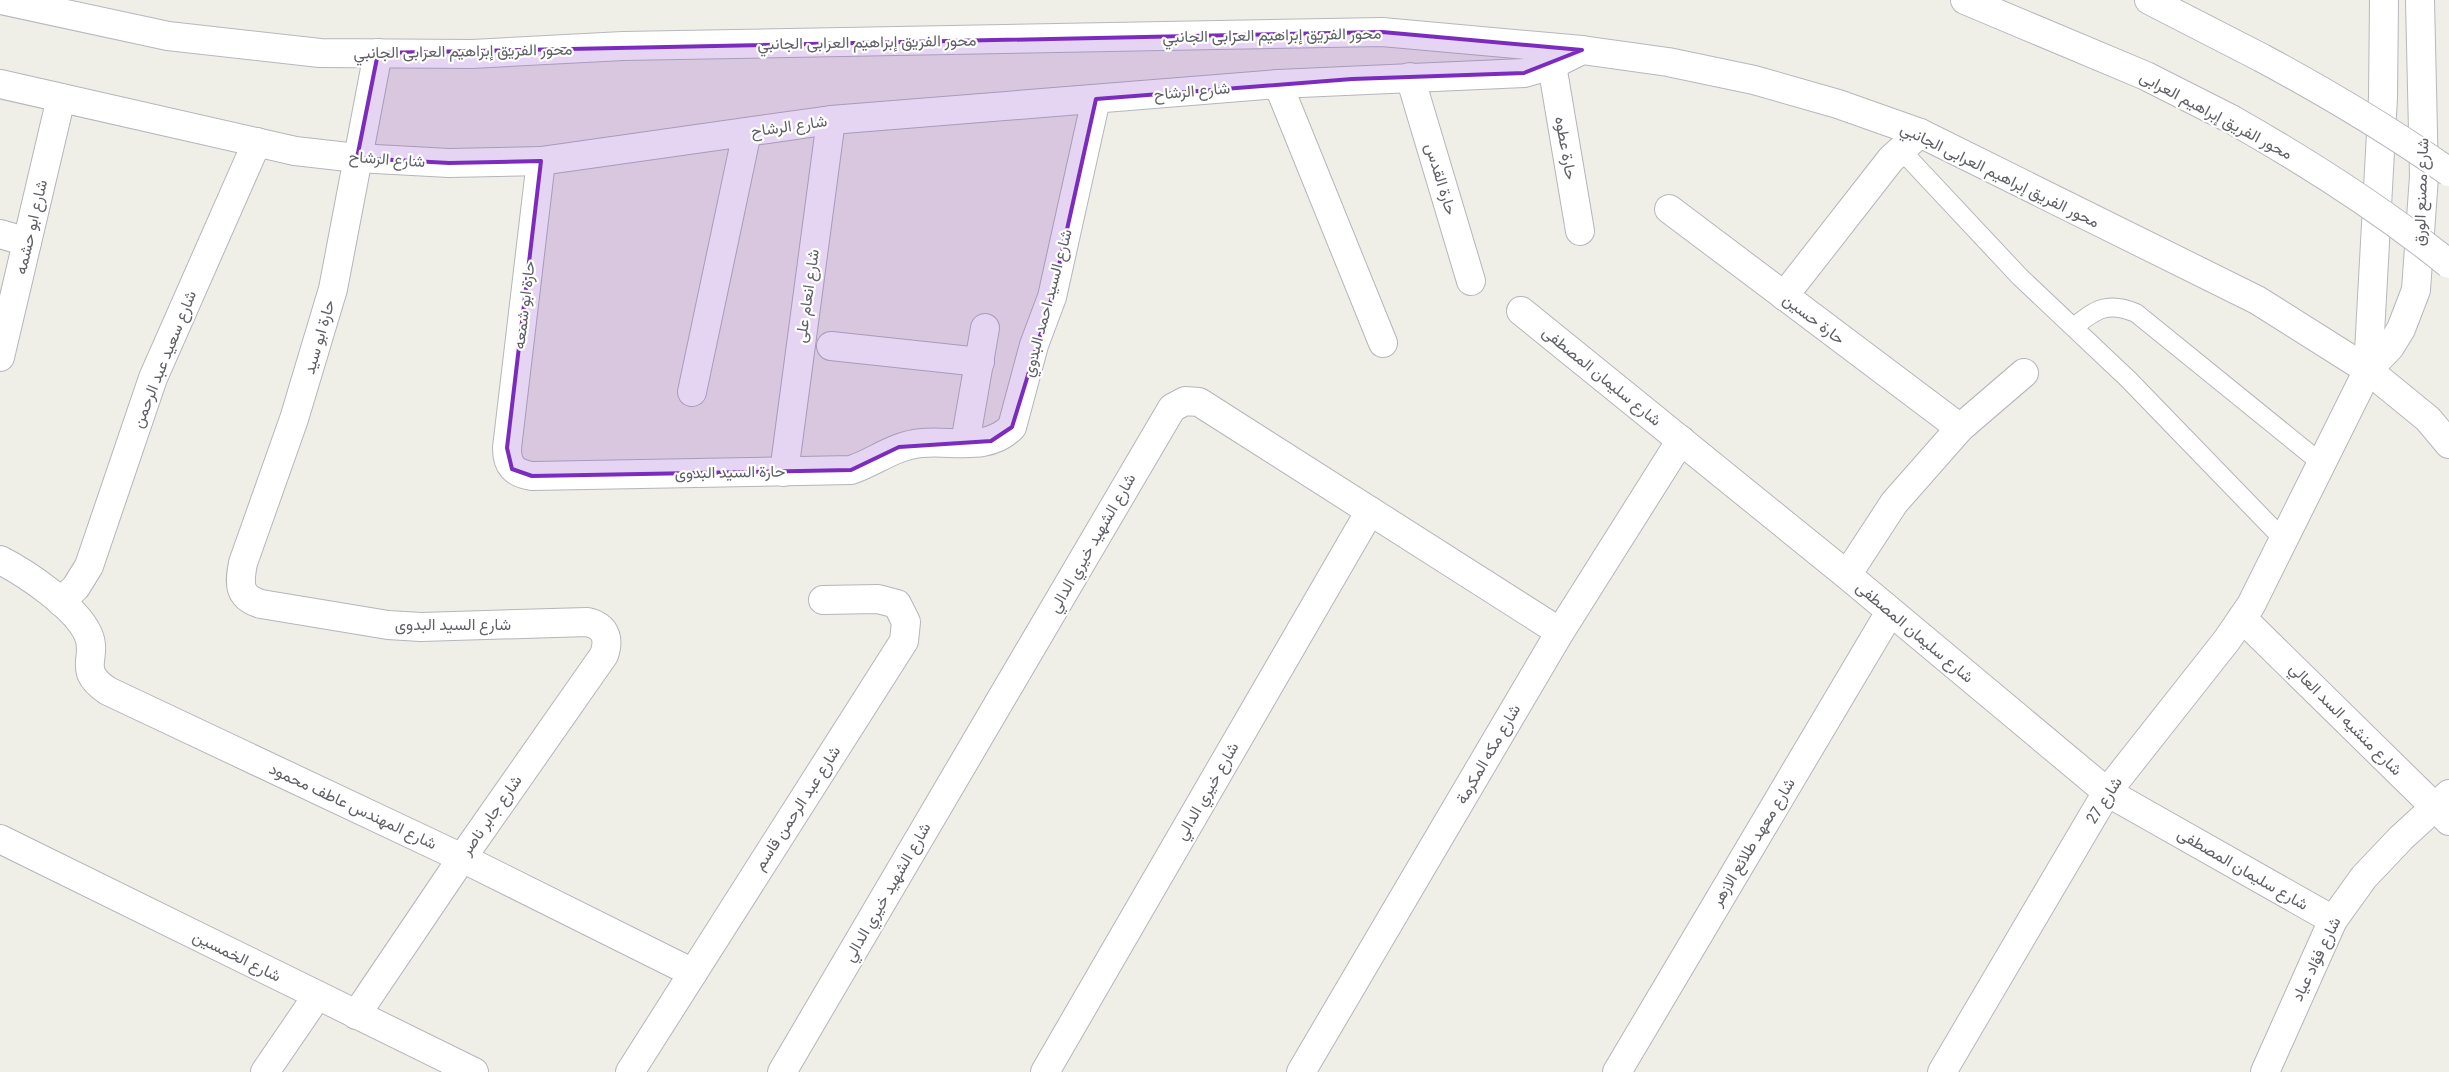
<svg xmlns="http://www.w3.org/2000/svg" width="2449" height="1072" font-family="'Roboto Condensed',Vazirmatn,sans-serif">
  <rect width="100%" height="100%" fill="#efeee7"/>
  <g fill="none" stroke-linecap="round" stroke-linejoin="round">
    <!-- lane casing -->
    <g stroke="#b4b6ba" stroke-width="20">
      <g id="lane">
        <path d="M1901 150 2020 277 2128 379 2284 540"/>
        <path d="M2074 327C2096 309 2108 301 2136 313L2321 463"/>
      </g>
    </g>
    <!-- street casing -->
    <g stroke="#b4b6ba" stroke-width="30">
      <g id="street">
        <path d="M1552 65 1580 231"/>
        <path d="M1410 77 1471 281"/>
        <path d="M0 84 295 151 357 158 449 163 541 161 831 120 1278 84 1524 73 1552 65 1582 50"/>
        <path d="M1278 84 1383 343"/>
        <path d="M541 161 507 448C507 466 514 473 532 476L851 470C875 462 895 445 922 443 953 440 988 452 1012 427L1034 345 1052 297 1096 99"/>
        <path d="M1669 209 1960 428"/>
        <path d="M0 234 27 242"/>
        <path d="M1784 296 1891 159 1920 133"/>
        <path d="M1521 311 1847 575 2107 792 2333 920"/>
        <path d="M831 346 980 362"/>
        <path d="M0 357 61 98"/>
        <path d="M692 392 747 132"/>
        <path d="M965 443 985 328"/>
        <path d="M784 472 831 120"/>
        <path d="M0 560C26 573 76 607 88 634 99 658 75 669 108 691L462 858 693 973"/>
        <path d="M1847 575 1894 503 1960 428 2024 373"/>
        <path d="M61 602 76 587 89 566 153 378 257 142"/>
        <path d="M2242 618 2449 821"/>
        <path d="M0 839 474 1072"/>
        <path d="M356 1015 462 858 604 655C610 638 605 626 587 622L421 627 388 625 261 604C238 597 239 584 243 563L294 419 333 289 378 53"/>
        <path d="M265 1072 317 996"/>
        <path d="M630 1072 904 641 906 622 897 604 878 599 823 600"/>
        <path d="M782 1072 1172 408 1185 401 1199 402 1560 632"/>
        <path d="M1045 1072 1370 511"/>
        <path d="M1301 1072 1560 632 1681 440"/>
        <path d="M1617 1072 1890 612"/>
        <path d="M2265 1072 2333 920 2364 877 2401 838 2449 794"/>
      </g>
    </g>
    <!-- secondary casing -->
    <g stroke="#b6b8bd" stroke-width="30">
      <g id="secondary">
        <path d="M1 0 168 36 320 53 472 54 623 46 1382 32 1582 50 1668 62 1754 80 1838 104 1920 133 2257 300 2368 370 2428 419 2449 444"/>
        <path d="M1965 0 2146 76 2231 119"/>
        <path d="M2149 0 2262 58"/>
        <path d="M2368 370 2383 97 2384 0"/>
        <path d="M1942 1072 2107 792 2227 640 2251 605 2368 370 2390 347 2401 329 2416 290 2424 176 2420 0"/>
      </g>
    </g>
    <!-- lane -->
    <use href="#lane" stroke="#fff" stroke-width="18"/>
    <!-- street -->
    <use href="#street" stroke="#fff" stroke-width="28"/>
    <!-- secondary -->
    <use href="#secondary" stroke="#fff" stroke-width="28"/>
    <!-- secondary-bridge casing -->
    <g stroke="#b6b8bd" stroke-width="30" stroke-linecap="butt">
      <g id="secondary-bridge">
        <path d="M2262 58C2327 93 2389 130 2449 172"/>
        <path d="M2231 119C2307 162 2381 209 2449 264"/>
      </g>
    </g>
    <!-- secondary-bridge -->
    <use href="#secondary-bridge" stroke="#fff" stroke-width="28"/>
  </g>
  <!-- marked area -->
  <path fill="#7b2cbf" fill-opacity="0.2" stroke="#7b2cbf" stroke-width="4" stroke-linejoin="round" d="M1382 32 1582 50 1524 73 1352 79 1096 99 1052 297 1012 427 991 441 899 447 851 470 532 476 512 469 507 448 541 161 449 163 357 158 378 53Z"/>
  <g text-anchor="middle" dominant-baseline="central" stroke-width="4.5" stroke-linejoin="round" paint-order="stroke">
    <!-- street labels -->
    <g font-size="16" fill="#5f6166" stroke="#fff">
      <text transform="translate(1272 35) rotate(-1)">محور الفريق إبراهيم العرابى الجانبي</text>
      <text transform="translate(867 42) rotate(-1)">محور الفريق إبراهيم العرابى الجانبي</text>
      <text transform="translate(463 51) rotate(-1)">محور الفريق إبراهيم العرابى الجانبي</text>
      <text transform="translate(1192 91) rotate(-5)">شارع الرشاح</text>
      <text transform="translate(2216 115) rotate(28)">محور الفريق إبراهيم العرابى</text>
      <text transform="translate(789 126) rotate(-8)">شارع الرشاح</text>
      <text transform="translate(1566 148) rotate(80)">حارة عطوه</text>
      <text transform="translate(387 159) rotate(4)">شارع الرشاح</text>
      <text transform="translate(2000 175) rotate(26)">محور الفريق إبراهيم العرابى الجانبي</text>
      <text transform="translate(1441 179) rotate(73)">حارة القدس</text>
      <text transform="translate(2421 192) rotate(-88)">شارع مصنع الورق</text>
      <text transform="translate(31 227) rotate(-77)">شارع ابو حشمه</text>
      <text transform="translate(807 296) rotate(-82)">شارع انعام على</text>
      <text transform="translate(1047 303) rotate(-75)">شارع السيد احمد البدوي</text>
      <text transform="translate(524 305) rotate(-83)">حارة ابو شمعه</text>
      <text transform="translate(1814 319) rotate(37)">حارة حسين</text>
      <text transform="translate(319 337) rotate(-74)">حارة ابو سيد</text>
      <text transform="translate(164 359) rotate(-68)">شارع سعيد عبد الرحمن</text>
      <text transform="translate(1602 376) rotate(39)">شارع سليمان المصطفى</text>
      <text transform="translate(730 472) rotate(-1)">حارة السيد البدوى</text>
      <text transform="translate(1092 543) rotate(-60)">شارع الشهيد خيري الدالي</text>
      <text x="453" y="624">شارع السيد البدوى</text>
      <text transform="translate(1915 632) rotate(40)">شارع سليمان المصطفى</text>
      <text transform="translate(2346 719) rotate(45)">شارع منشيه السد العالي</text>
      <text transform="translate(1488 754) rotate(-60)">شارع مكه المكرمة</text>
      <text transform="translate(1207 791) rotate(-60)">شارع خيري الدالي</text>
      <text transform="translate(2104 800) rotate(-57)">شارع 27</text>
      <text transform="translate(353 806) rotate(25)">شارع المهندس عاطف محمود</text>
      <text transform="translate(797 808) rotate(-57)">شارع عبد الرحمن قاسم</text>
      <text transform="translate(491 815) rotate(-55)">شارع جابر ناصر</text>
      <text transform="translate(1753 842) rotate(-59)">شارع معهد طلائع الازهر</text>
      <text transform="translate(2243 869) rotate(30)">شارع سليمان المصطفى</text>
      <text transform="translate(887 892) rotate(-60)">شارع الشهيد خيري الدالي</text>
      <text transform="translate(237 956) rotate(26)">شارع الخمسين</text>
      <text transform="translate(2316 959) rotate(-64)">شارع فؤاد عياد</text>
    </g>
  </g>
</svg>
